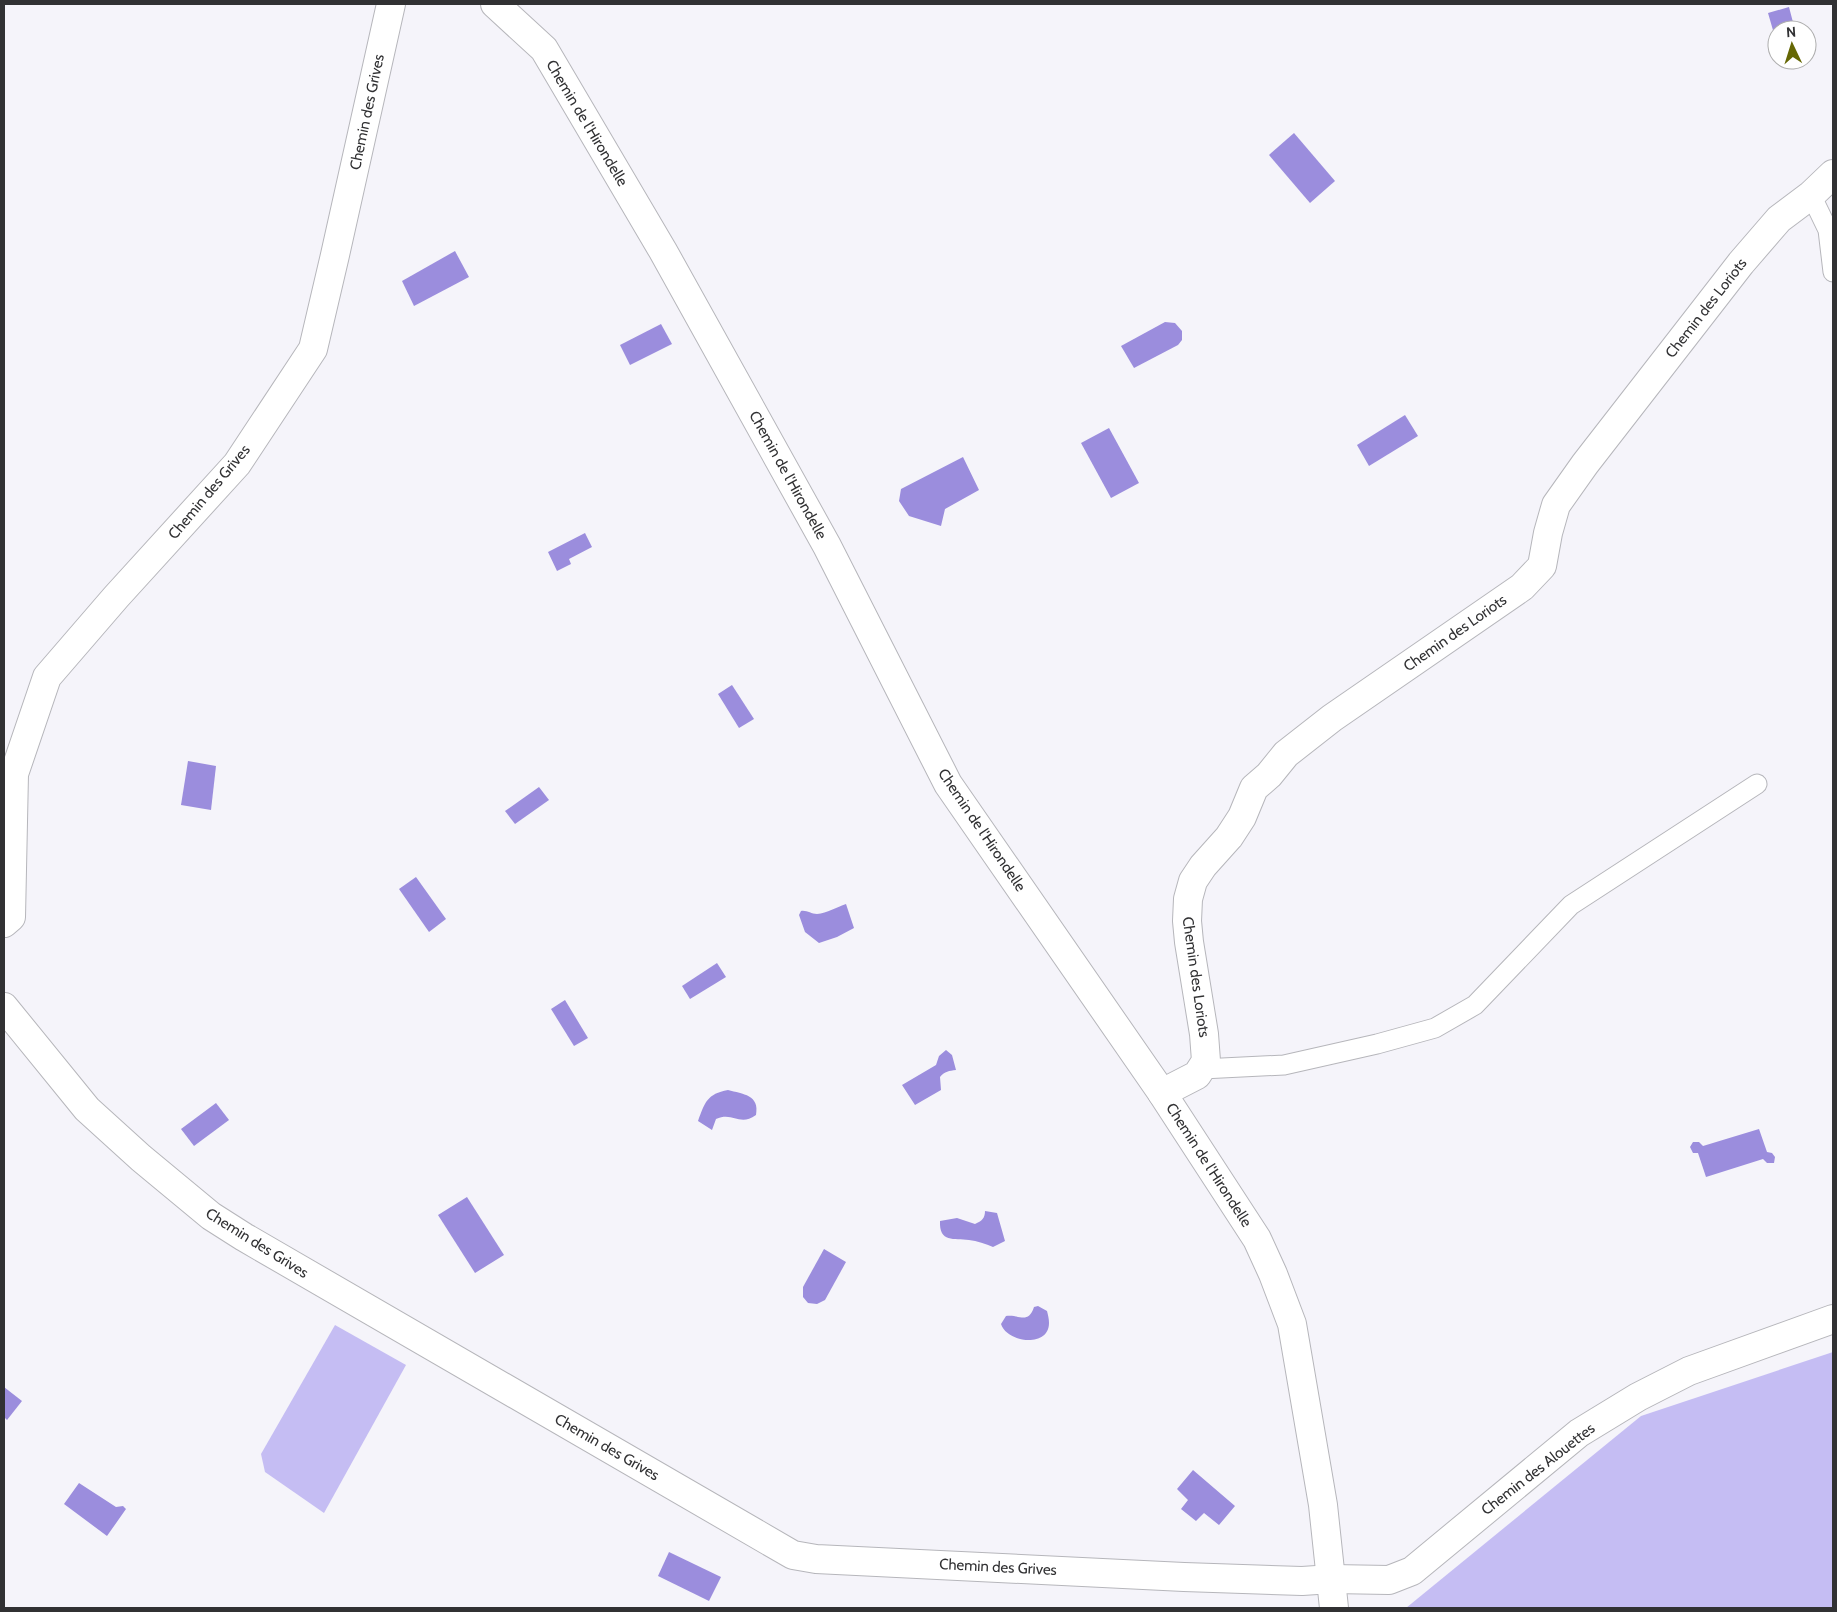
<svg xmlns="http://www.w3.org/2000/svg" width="1837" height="1612" font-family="Cabin,sans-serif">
  <rect width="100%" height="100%" fill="#f5f4fa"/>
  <!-- green -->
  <g fill="#c5bdf3">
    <path d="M335 1325 406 1365 324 1513 265 1472 261 1454Z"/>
    <path d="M1833 1352V1608H1406L1641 1416Z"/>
  </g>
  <!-- water -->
  <g fill="#9b8ddd">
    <path d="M1789 7 1795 30H1777V44L1768 13Z"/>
    <path d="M1294 133 1335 181 1310 203 1269 155Z"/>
    <path d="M455 251 469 277 414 306 402 281Z"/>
    <path d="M1165 322 1175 323 1182 331V340L1178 345 1134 368 1121 346Z"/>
    <path d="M661 324 672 344 630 365 620 345Z"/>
    <path d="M1405 415 1418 436 1369 466 1357 445Z"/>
    <path d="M1109 428 1139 483 1111 498 1081 443Z"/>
    <path d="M963 457 979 490 945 509 941 526 909 516 899 501 901 489Z"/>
    <path d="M585 533 592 547 569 559 571 564 557 571 548 552Z"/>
    <path d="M732 685 754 719 739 728 718 694Z"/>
    <path d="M188 761 216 766 211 810 181 805Z"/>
    <path d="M539 787 549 800 515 824 505 811Z"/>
    <path d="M416 877 446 919 429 932 399 889Z"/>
    <path d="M846 904 854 928 837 937 819 943 805 932 799 915 801 911C807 910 811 914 817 914 827 913 837 907 846 904Z"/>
    <path d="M717 963 726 977 690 999 682 986Z"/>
    <path d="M565 1000 588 1038 574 1046 551 1009Z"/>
    <path d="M946 1050 952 1055 956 1070C949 1071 945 1071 940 1077L941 1090 915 1105 902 1085 936 1065 939 1056Z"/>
    <path d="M728 1090C743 1094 760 1095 756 1115 739 1127 733 1111 716 1119L712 1130 698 1121C705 1102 707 1094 728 1090Z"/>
    <path d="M216 1103 229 1120 194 1146 181 1129Z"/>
    <path d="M1759 1129 1767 1152 1772 1153 1775 1157 1774 1163H1767L1763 1159 1706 1177 1698 1153H1693L1690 1147 1693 1142H1699L1703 1146Z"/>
    <path d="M467 1197 504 1255 475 1273 438 1215Z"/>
    <path d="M985 1211 997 1213 1005 1241 993 1247C986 1244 977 1241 969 1240 954 1238 939 1243 940 1221L957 1218 975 1224C982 1221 985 1218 985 1211Z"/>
    <path d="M824 1249 846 1262 825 1300 817 1304 808 1303 803 1297V1287Z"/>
    <path d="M1038 1306 1047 1311C1048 1315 1049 1319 1049 1323 1049 1348 1007 1343 1001 1324L1006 1316C1019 1314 1028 1325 1034 1307Z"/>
    <path d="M4 1387 22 1401 7 1420 4 1417Z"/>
    <path d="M1193 1470 1235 1506 1219 1525 1204 1513 1196 1521 1181 1509 1188 1500 1177 1489Z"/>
    <path d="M79 1483 116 1507 123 1506 126 1509 107 1536 64 1504Z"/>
    <path d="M669 1552 721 1577 709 1601 658 1576Z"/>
  </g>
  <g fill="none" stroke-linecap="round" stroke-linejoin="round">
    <!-- lane casing -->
    <g stroke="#b6b6bb" stroke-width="21">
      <g id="lane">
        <path d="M1811 195 1828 230 1833 272"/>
        <path d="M1202 1069 1284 1065 1377 1044 1435 1028 1475 1005 1571 905 1757 784"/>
      </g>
    </g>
    <!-- street casing -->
    <g stroke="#b6b6bb" stroke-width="30">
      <g id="street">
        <path d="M495 4 544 49 663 251 827 546 948 784 1162 1093 1257 1239 1273 1274 1292 1324 1323 1505 1334 1608"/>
        <path d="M4 923 11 917 14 774 47 677 116 597 237 464 313 349 335 255 391 4"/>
        <path d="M4 1007 87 1109 141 1158 211 1216 244 1237 793 1555 816 1559 1184 1577 1302 1581 1332 1579 1389 1580 1412 1571 1579 1433 1638 1397 1689 1371 1833 1319"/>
        <path d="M1162 1093 1197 1075 1206 1061 1204 1034 1189 942 1187 921 1188 899 1193 881 1203 866 1229 837 1242 817 1254 788 1269 775 1286 754 1332 718 1522 587 1542 566 1548 533 1556 505 1585 464 1741 263 1779 219 1811 195 1833 174"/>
      </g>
    </g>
    <!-- lane -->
    <use href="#lane" stroke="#fff" stroke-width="19"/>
    <!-- street -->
    <use href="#street" stroke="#fff" stroke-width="28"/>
  </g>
  <g text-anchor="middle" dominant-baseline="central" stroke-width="5" stroke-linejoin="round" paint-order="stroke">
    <!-- street labels -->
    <g font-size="15" fill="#313133" stroke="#fff">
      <text transform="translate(367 112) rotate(-78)">Chemin des Grives</text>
      <text transform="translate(587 123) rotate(59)">Chemin de l'Hirondelle</text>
      <text transform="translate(1706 308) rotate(-52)">Chemin des Loriots</text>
      <text transform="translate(788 475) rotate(61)">Chemin de l'Hirondelle</text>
      <text transform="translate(209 492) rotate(-50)">Chemin des Grives</text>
      <text transform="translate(1455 633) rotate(-35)">Chemin des Loriots</text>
      <text transform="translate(982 830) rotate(56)">Chemin de l'Hirondelle</text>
      <text transform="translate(1196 977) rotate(82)">Chemin des Loriots</text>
      <text transform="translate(1209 1165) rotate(57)">Chemin de l'Hirondelle</text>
      <text transform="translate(257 1243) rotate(32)">Chemin des Grives</text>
      <text transform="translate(607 1447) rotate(30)">Chemin des Grives</text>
      <text transform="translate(1538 1469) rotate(-38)">Chemin des Alouettes</text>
      <text transform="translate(998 1567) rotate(3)">Chemin des Grives</text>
    </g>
  </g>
  <!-- border -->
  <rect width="1837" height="1612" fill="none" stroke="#313133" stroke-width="10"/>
  <!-- north arrow -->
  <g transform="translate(1792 45) rotate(356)"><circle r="24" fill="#ffffff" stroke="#adadad"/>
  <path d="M0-4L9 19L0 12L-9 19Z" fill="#656704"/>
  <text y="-8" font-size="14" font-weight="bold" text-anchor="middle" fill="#313133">N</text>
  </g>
</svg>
